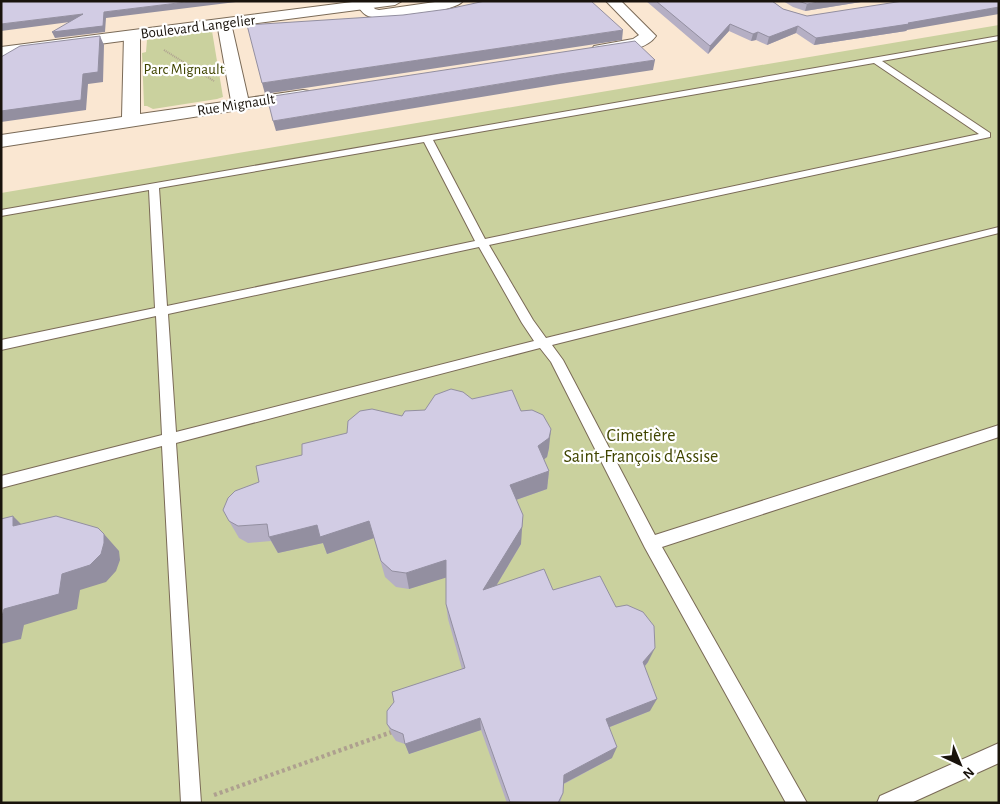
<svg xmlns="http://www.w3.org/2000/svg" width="1000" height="804" font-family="'Alegreya Sans',sans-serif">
  <rect width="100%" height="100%" fill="#fae7d2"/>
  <!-- green -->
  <g fill="#cad19e">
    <path d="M999 25V803H1V193Z"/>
    <path d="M212 31 223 97 217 99 153 109 147 106H144L142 53 146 52 147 40Z"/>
  </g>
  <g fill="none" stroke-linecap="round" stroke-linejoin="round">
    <!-- lane casing -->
    <g stroke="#7a6a57" stroke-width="2">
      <g id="lane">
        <path d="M999 36V40L882 61 990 133V137L489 245 533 320 546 338 999 227V233L552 345 563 360 655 535 999 425V437L662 547 807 803H786L645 548 551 362 540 348 176 443 201 803H181L162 446 1 488V476L162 435 156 316 1 350V340L155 308 149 190 1 216V210ZM874 63 979 134 485 239 433 140ZM424 142 475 241 167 306 159 188ZM479 247 522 323 534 341 176 432 168 314Z"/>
        <path d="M999 743V763L911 803H877L880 796Z"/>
      </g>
    </g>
    <!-- street casing -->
    <g stroke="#7a6a57" stroke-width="2">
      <g id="street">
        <path d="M362 1 369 2 375 9 379 10 442 1H463C453 13 382 21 368 16 363 14 360 9 357 5Z"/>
        <path d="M606 1H621L656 36C645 52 617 51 600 54L594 52 592 49 594 46 633 39 639 35Z"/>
        <path d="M224 19 229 20 231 23 248 98 303 90 309 91 312 95 309 99 1 147V135L122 117 124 35 127 32H137L140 35V114L231 101 217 23 219 20Z"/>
      </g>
    </g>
    <!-- secondary casing -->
    <g stroke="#7a6a57" stroke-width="2">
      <path id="secondary" d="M360 1H402L395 5 1 57V47Z"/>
    </g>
    <!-- path-far1 -->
    <path stroke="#aea08f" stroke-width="2" stroke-dasharray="1 1" stroke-linecap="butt" d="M164 50 214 81"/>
    <!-- path -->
    <path stroke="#aea08f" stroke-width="4.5" stroke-dasharray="3 3" stroke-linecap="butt" d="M214 795 395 731"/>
    <!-- lane -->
    <use href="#lane" fill="#fff" fill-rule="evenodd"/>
    <!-- street -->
    <use href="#street" fill="#fff" fill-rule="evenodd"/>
    <!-- secondary -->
    <use href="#secondary" fill="#fff" fill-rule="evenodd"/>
  </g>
  <!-- wall -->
  <g fill="#b5afc4">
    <path d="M646 1H772L783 9 807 16 907 30 906 31 814 45 796 33 767 45 756 40 751 41 729 31 708 54Z"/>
    <path d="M783 1H867L805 11 793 7Z"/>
    <path d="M472 399 521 411 549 448 547 457 544 459 549 471 547 489 516 500 521 544 496 586 553 590 616 607 648 662 645 666 650 711 610 727 612 758 564 784 563 793 560 803H507L481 730 409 754 405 744 396 741 392 735 387 724 462 669 448 619 446 604V577L409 589 396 587 385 577 374 538 327 554 323 543 278 553 271 541 248 543 239 538 229 521 259 482 302 455 347 433 402 416Z"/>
  </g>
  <!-- shaded-wall -->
  <g fill="#938fa0">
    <path d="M194 1H244L106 18 105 32 55 38 52 32 104 12Z"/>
    <path d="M824 1H867L805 11 807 4Z"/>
    <path d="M999 7V14L907 30 906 31 814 45 816 38Z"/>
    <path d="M83 14 85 20 1 31V24Z"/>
    <path d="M730 24 729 31 708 54 710 46Z"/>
    <path d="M798 26 796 33 767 45 769 37Z"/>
    <path d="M623 30 622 40 265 94 262 83Z"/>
    <path d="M758 32 756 40 751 41 753 34Z"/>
    <path d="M100 36 104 45 103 82 88 84 86 110 1 122V111L83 74Z"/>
    <path d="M655 60 653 70 560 84 276 131 273 121 560 74Z"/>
    <path d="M551 429 549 448 547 457 537 465 538 446Z"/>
    <path d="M549 471 547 489 510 502V485Z"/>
    <path d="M523 515 521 544 484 606 483 590Z"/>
    <path d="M13 516 31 534 13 526Z"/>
    <path d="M369 521 374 538 327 554 323 543 278 553 269 537 317 525Z"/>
    <path d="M104 534 119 551 120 560 116 571 106 582 80 590 77 609 24 625 21 639 1 644V620L4 609 62 574Z"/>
    <path d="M446 560 448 577 409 589 406 573Z"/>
    <path d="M655 648 648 662 637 676 643 662Z"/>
    <path d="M657 699 650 711 602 730 606 719Z"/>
    <path d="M480 718 481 730 409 754 405 744Z"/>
    <path d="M617 747 612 758 561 785 564 775Z"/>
  </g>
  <!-- building -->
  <g fill="#d2cce4" stroke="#938fa0">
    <path d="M1 1H194L104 12 103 26 52 32 83 14 1 24Z"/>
    <path d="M485 1H591L623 30 262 83 247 25 403 15 448 9Z"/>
    <path d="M656 1H772L783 9 807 16 903 1H999V7L908 23 909 24 816 38 798 26 769 37 758 32 753 34 730 24 710 46Z"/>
    <path d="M798 1H824L807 4Z"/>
    <path d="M100 36 98 72 83 74 81 100 1 111V57L20 46Z"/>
    <path d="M635 41 655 60 560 74 273 121 267 97Z"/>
    <path d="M451 389 463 392 472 399 512 390 521 411 532 410 543 415 551 429 549 438 538 446 549 471 510 485 523 515 522 527 483 590 544 569 553 590 600 576 616 607 627 605 643 612 654 626 655 648 643 662 657 699 606 719 617 747 564 775 563 793 558 803 510 802 480 718 405 744 403 734 391 729 387 724V711L394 702 392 692 465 668 446 604V560L406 573 392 571 381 561 369 521 320 537 317 525 269 537 267 524 238 526 229 521 223 510 228 498 235 491 259 482 256 466 302 455V444L347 433 348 421 360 411 372 409 402 416 405 411 425 410 435 395Z"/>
    <path d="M13 516V526L56 516 98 528 104 534V543L101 554 90 565 62 574 59 594 4 609 1 620V519Z"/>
  </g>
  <g text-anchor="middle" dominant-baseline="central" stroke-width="4.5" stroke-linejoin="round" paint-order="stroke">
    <!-- far-street labels -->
    <g font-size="15" fill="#19130c" stroke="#fff">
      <text transform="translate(198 27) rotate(-7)">Boulevard Langelier</text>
      <text transform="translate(236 105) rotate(-9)">Rue Mignault</text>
    </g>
    <!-- far-park labels -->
    <g font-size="15" fill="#404500" stroke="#fff">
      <text x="184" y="69">Parc Mignault</text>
    </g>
    <!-- park labels -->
    <g font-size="18" fill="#404500" stroke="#fff">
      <text x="641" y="436">Cimetière<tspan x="641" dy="21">Saint-François d'Assise</tspan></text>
    </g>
  </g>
  <!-- border -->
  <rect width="1000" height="804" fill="none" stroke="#19130c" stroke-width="5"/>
  <!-- north arrow -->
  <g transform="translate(960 764) rotate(136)" stroke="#ffffff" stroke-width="4" paint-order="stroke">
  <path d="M0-4L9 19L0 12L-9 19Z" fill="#19130c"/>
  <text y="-8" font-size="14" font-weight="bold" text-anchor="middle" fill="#19130c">N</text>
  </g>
</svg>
